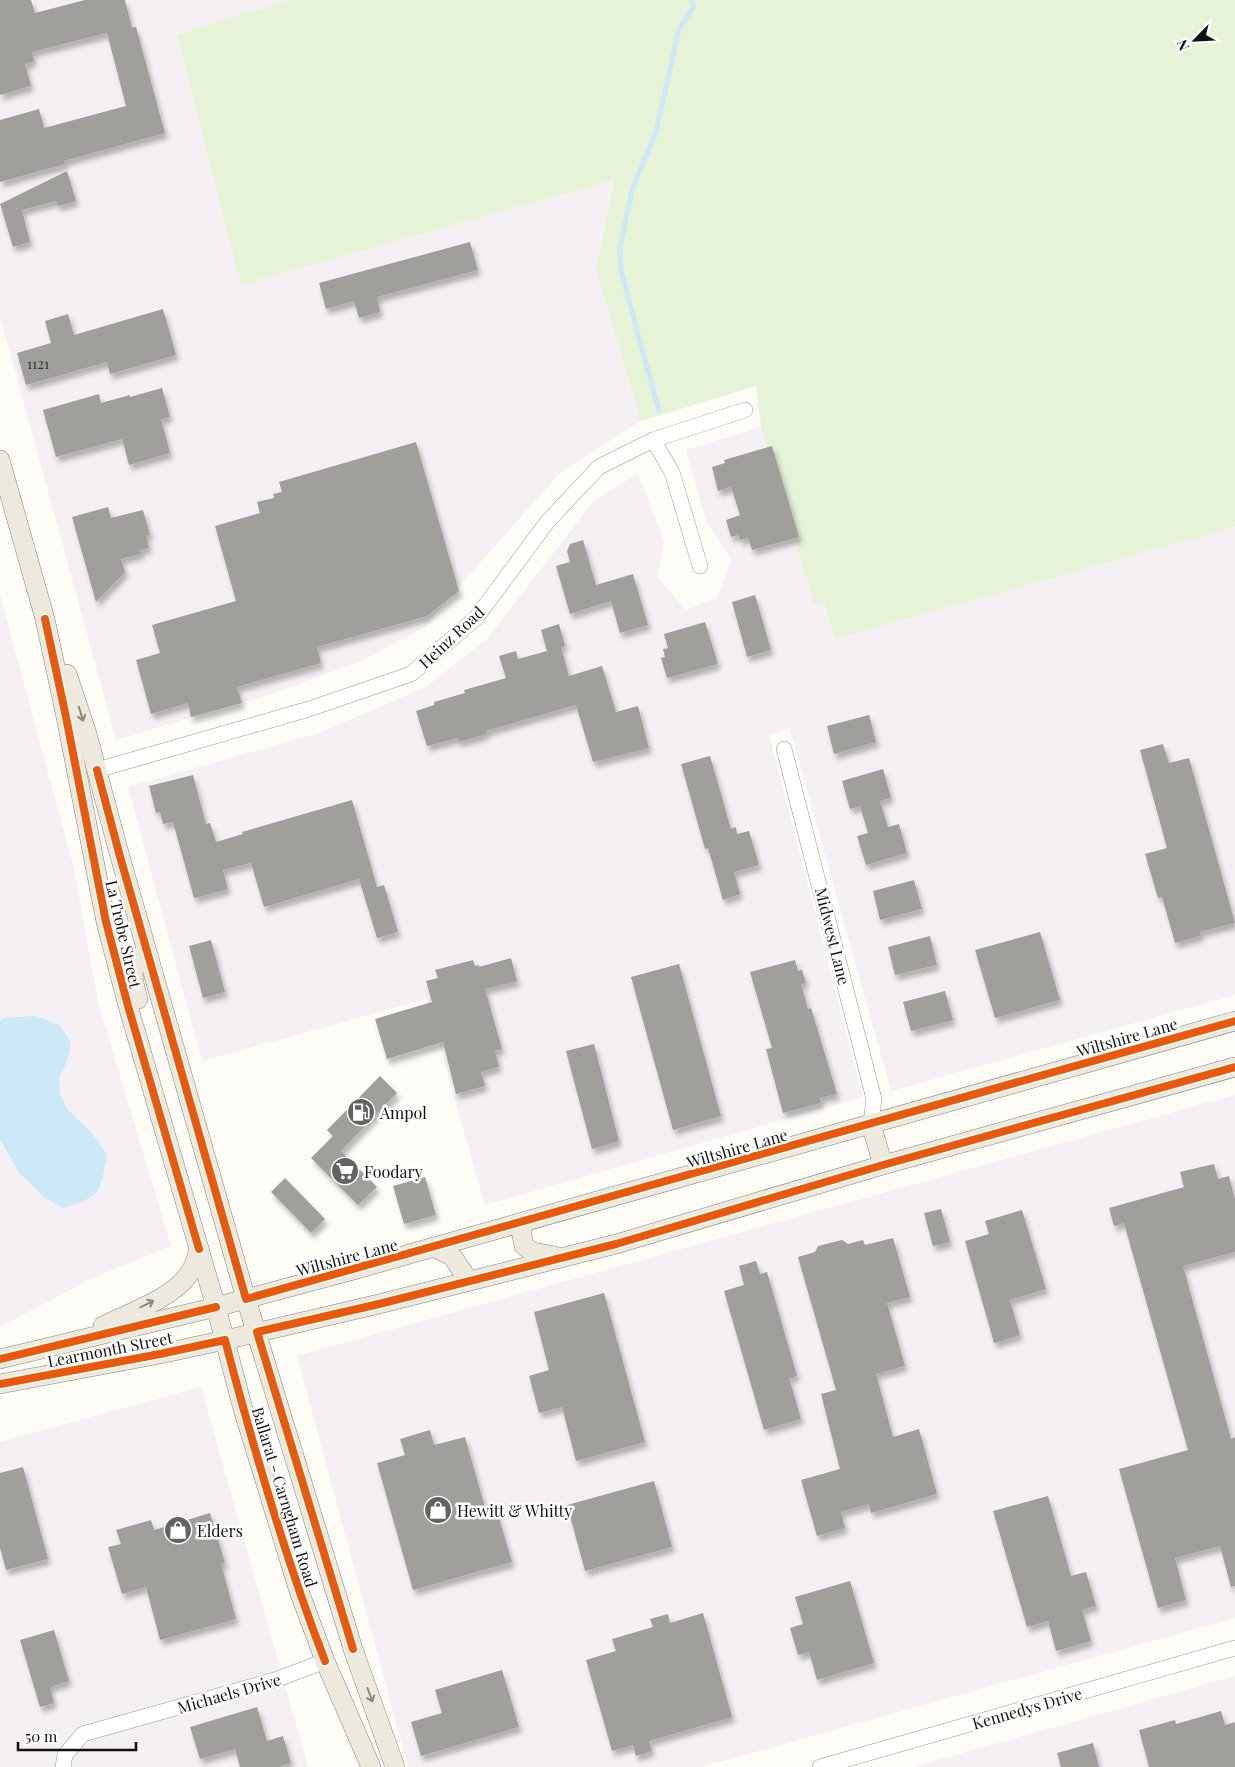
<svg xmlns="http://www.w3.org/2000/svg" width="1235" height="1767" font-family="'Playfair Display',serif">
  <defs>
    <filter id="shadow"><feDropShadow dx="3" dy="5.5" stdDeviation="2.5" flood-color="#0004"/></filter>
  </defs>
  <rect width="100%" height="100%" fill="#fdfcf7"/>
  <!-- industrial -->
  <g fill="#f5f0f3">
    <path d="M0 0H288L177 36 241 285 614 180 596 270 641 421 561 472 459 586 425 627 361 661 268 695 116 740 0 316Z"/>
    <path d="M761 427 814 604 824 602 835 639 1235 527V995L891 1091 790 728 769 735 863 1097 485 1205 426 999 202 1061 128 787 319 733 426 687 487 639 593 502 638 473 664 541 657 577 686 610 717 598 732 560 706 521 686 450Z"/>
    <path d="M0 595 74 869 98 1002 171 1246 93 1278 9 1322 0 1325Z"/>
    <path d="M1235 1095V1618L701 1767H408L297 1356Z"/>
    <path d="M201 1387 308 1767H0V1442Z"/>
    <path d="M1235 1676V1767H914Z"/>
  </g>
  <!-- green -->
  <path fill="#e7f3d7" d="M288 0H1235V527L835 639 824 602 814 604 761 427 756 386 641 421 596 270 614 180 241 285 177 35Z"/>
  <!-- water -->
  <path fill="#cde8f7" d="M35 1016 59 1025 71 1042 67 1061 59 1078 60 1094 68 1110 90 1131 107 1154C105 1164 103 1184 96 1193 90 1200 72 1205 63 1208L44 1197 19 1172 0 1140V1021L4 1018Z"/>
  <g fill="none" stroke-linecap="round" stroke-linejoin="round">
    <!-- stream -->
    <path stroke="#cde8f7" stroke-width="5" d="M659 411 621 271 620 248 633 187 656 132 679 29 693 8 692 0"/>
  </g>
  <!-- building -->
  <g fill="#a19f9c" filter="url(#shadow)">
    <path d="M0 0H31L35 13 85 0H125L132 28 136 27 165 133 64 161 65 164 0 182V120L39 109 44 128 126 106 107 33 32 52 34 61 25 64 31 86 0 95Z"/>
    <path d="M67 171 76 201 58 206 56 201 22 210 30 242 13 247 0 204Z"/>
    <path d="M470 242 478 270 377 297 380 312 359 318 354 301 326 309 319 283Z"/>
    <path d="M163 309 176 355 110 374 107 362 26 385 17 353 51 343 45 321 68 314 74 335Z"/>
    <path d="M162 388 170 417 161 419 170 453 129 465 122 439 56 457 43 410 99 394 101 403 130 395V397Z"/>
    <path d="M416 442 459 591 427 616 317 647 321 663 237 687 242 703 191 717 188 703 151 714 136 660 160 653 152 625 236 601 215 526 260 513 257 502 274 498 273 494 282 492 279 482Z"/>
    <path d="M772 446 799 537 752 550 748 538 740 540 738 535 731 537 726 520 740 515 731 487 718 491 712 467 725 463 724 460Z"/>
    <path d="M108 507 111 518 143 510 150 535 146 536 149 548 140 550 141 554 121 559 125 572 96 602 72 517Z"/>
    <path d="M583 540 596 585 633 574 648 625 620 633 611 601 570 614 556 566 570 562 567 551 570 544Z"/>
    <path d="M755 595 771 650 747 657 732 602Z"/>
    <path d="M705 622 718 664 667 678 661 658 665 657 663 649 668 648 664 634Z"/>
    <path d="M559 624 565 646 561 647 569 676 602 666 616 712 638 706 649 748 593 762 576 705 486 731V734L459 742 458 738 427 746 416 711 434 705V702L465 693 464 690 506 678 499 656 516 651 518 659 547 651 541 630Z"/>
    <path d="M869 715 876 742 834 754 827 726Z"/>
    <path d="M1163 744 1169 763 1189 758 1235 923 1200 932V936L1175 943 1162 897 1158 898 1145 854 1167 848 1140 750Z"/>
    <path d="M710 756 731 829 736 827 737 834 749 831 759 865 734 872 740 894 723 900 708 848 705 849 681 764Z"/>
    <path d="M883 769 891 798 880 801 888 827 899 824 907 853 866 865 857 836 868 833 860 806 850 809 842 781Z"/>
    <path d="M193 775 206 824 210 823 216 842 243 834 242 832 352 800 377 887 384 885 398 932 377 938 359 879 264 907 251 863 223 870 228 889 194 898 173 822 163 824 160 812 156 813 149 786Z"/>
    <path d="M914 880 922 909 880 920 873 891Z"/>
    <path d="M1040 932 1060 1000 995 1018 975 950Z"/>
    <path d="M930 936 937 965 895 975 888 947Z"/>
    <path d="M211 940 225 992 203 998 189 946Z"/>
    <path d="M511 958 517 981 485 989 502 1049 495 1051 499 1067 481 1072 485 1086 456 1094 443 1042 387 1059 375 1019 432 1002 426 981 438 978 435 970 473 960 475 966 479 965V967Z"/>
    <path d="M795 960 798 971 802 970 806 983 801 984 808 1009 811 1008 837 1094 820 1098 821 1103 783 1113 766 1049 772 1048 750 972Z"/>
    <path d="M679 964 721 1116 673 1130 631 977Z"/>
    <path d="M945 991 953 1020 911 1031 903 1002Z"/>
    <path d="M594 1044 619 1141 592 1149 566 1051Z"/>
    <path d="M380 1076 397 1093 341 1151 377 1187 358 1205 311 1158 333 1136 327 1130Z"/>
    <path d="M1214 1164 1218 1179 1229 1176 1235 1200V1252L1183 1266 1231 1439 1235 1437V1586L1231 1587 1220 1546 1175 1558 1186 1600 1158 1608 1119 1469 1188 1450 1124 1223 1114 1226 1109 1208 1184 1187 1180 1172Z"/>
    <path d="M425 1177 436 1215 404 1224 393 1186Z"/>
    <path d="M285 1178 325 1219 311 1233 271 1192Z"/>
    <path d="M941 1209 950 1242 933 1246 924 1213Z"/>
    <path d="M1022 1210 1046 1289 1010 1300 1020 1335 994 1343 965 1241 989 1234 985 1221Z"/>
    <path d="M893 1238 910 1297 887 1303 905 1366 876 1374 893 1437 919 1429 937 1494 871 1513 869 1504 841 1512 845 1528 817 1536 801 1480 840 1469 821 1394 836 1390 798 1257 815 1252 818 1246 842 1240 848 1244 863 1240 865 1245Z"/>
    <path d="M756 1261 760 1274 767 1272 797 1376 789 1378 801 1419 764 1430 724 1291 744 1285 739 1266Z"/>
    <path d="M604 1293 645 1442 576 1461 562 1407 539 1413 529 1376 549 1370 534 1312Z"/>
    <path d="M430 1430 434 1445 465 1437 486 1511 496 1508 512 1562 413 1590 377 1463 405 1455 400 1439Z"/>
    <path d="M23 1467 48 1559 6 1570 0 1548V1473Z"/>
    <path d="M654 1481 672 1547 585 1571 567 1505Z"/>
    <path d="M1048 1496 1071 1576 1086 1572 1096 1606 1082 1610 1091 1641 1056 1651 1048 1621 1027 1627 993 1511Z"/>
    <path d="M210 1513 225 1563 221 1564 236 1619 160 1640 146 1587 122 1594 108 1547 121 1544 116 1530 151 1520 154 1530Z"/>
    <path d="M850 1581 874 1663 817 1680 809 1652 798 1655 790 1628 803 1624 795 1597Z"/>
    <path d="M703 1613 732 1717 649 1741 652 1751 636 1756 633 1745 612 1751 586 1660 616 1651 612 1639 653 1627 650 1619 668 1614 670 1623Z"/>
    <path d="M54 1630 69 1681 50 1687 54 1703 40 1707 20 1640Z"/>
    <path d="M502 1670 519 1727 421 1756 411 1722 442 1713 435 1690Z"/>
    <path d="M257 1707 267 1741 283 1736 291 1763 279 1767H240L235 1749 200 1759 190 1727Z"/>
    <path d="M1221 1711 1225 1725 1235 1722V1767H1149L1139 1730 1175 1720 1176 1724Z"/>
    <path d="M1093 1743 1099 1767H1061L1057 1753Z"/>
  </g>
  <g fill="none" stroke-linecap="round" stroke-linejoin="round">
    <!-- minor casing -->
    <g stroke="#979795" stroke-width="16">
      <g id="minor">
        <path d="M653 440 672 472 700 566"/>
        <path d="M784 749 874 1099 871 1124"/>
        <path d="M97 770 309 709 411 674 476 618 548 521 599 467 653 440 745 410"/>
        <path d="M63 1767 65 1755 83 1734 278 1679 325 1661"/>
        <path d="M820 1767 1235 1648"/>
      </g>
    </g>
    <!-- major casing -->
    <g stroke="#858482" stroke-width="20">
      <g id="major">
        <path d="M0 460 45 619 66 717 106 922 128 1006 216 1307 243 1409 299 1591 325 1661 371 1767"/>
        <path d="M67 674 87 734 119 853 246 1299 353 1649 395 1767"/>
        <path d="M138 999C133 981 127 962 147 952"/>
        <path d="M871 1124 883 1165"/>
        <path d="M526 1221 521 1230 524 1246 533 1252 555 1256"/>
        <path d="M433 1247 452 1256 469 1281"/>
        <path d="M103 1326C129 1313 173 1298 189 1274 195 1266 197 1257 199 1249"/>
        <path d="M0 1359 216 1307 353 1270 1235 1021"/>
        <path d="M0 1384 160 1354 225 1340 379 1304 616 1244 883 1165 1235 1067"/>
      </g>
    </g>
    <!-- minor -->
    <use href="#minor" stroke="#fffffe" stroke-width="15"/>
    <!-- major -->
    <use href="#major" stroke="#ede9dc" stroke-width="19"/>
    <!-- cycleway casing -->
    <g stroke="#fff" stroke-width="11">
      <g id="cycleway">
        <path d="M45 619 66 717 106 922 128 1006 199 1249"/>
        <path d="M97 770 119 853 246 1299 1235 1021"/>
        <path d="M0 1359 216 1307"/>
        <path d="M0 1384 160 1354 225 1340C253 1447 285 1558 325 1661"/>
        <path d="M353 1649 257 1332 379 1304 616 1244 883 1165 1235 1067"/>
      </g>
    </g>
    <!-- cycleway -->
    <use href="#cycleway" stroke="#e8590c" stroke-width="8"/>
  </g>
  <!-- one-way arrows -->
  <defs><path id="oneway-shaft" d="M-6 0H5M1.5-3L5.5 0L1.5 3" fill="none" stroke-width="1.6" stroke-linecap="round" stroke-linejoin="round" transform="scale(1.25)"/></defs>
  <g stroke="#8a8881">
    <use href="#oneway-shaft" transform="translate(81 714) rotate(73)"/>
    <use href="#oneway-shaft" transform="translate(147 1304) rotate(-26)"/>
    <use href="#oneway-shaft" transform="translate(370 1695) rotate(70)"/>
  </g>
  <!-- icons -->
  <defs>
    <g id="fuel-disc" transform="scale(1.4375)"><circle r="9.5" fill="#646362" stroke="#fff"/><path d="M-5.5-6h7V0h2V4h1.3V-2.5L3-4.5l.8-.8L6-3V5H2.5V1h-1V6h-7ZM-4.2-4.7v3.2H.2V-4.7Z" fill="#fff"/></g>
    <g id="supermarket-disc" transform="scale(1.4375)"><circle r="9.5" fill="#646362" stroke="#fff"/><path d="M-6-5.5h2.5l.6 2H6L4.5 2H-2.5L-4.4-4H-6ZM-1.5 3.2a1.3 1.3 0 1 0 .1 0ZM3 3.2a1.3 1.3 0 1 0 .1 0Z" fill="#fff"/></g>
    <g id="shop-disc" transform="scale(1.4375)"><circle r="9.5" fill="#646362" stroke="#fff"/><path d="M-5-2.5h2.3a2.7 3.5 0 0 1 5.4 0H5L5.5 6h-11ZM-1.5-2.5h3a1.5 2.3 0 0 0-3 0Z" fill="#fff"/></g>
  </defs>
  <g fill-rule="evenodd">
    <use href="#fuel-disc" x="361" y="1112"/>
    <use href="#supermarket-disc" x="345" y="1171"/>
    <use href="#shop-disc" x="438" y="1510"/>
    <use href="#shop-disc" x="178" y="1530"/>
  </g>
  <g text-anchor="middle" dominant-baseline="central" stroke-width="5" stroke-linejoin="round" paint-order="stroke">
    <!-- number labels -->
    <g font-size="14" fill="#353434">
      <text x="38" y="363">1121</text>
    </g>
    <!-- street labels -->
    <g font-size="16" fill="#111" stroke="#fff">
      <text transform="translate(451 637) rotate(-43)">Heinz Road</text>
      <text transform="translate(124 934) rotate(77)">La Trobe Street</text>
      <text transform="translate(833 936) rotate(76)">Midwest Lane</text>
      <text transform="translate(1127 1037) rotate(-16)">Wiltshire Lane</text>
      <text transform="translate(737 1148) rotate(-16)">Wiltshire Lane</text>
      <text transform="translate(347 1257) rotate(-15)">Wiltshire Lane</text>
      <text transform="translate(110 1349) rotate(-11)">Learmonth Street</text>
      <text transform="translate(285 1497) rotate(73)">Ballarat - Carngham Road</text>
      <text transform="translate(229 1693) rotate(-16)">Michaels Drive</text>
      <text transform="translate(1027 1708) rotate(-16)">Kennedys Drive</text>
    </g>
    <!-- poi labels -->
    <g font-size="16" fill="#111" stroke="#fff" text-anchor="start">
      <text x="380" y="1112">Ampol</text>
      <text x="364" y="1171">Foodary</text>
      <text x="457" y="1510">Hewitt &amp; Whitty</text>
      <text x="197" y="1530">Elders</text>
    </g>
  </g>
  <!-- north arrow -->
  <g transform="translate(1195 40) rotate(246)" stroke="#ffffff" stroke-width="4" paint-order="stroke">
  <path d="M0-4L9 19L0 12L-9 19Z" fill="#111111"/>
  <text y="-8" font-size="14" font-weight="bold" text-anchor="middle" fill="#111111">N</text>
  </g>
  <!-- scale -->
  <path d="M18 1742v8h118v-8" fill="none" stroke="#111111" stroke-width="2.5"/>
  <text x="25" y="1742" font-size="15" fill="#111111" stroke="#ffffff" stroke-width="4" paint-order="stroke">50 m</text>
</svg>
